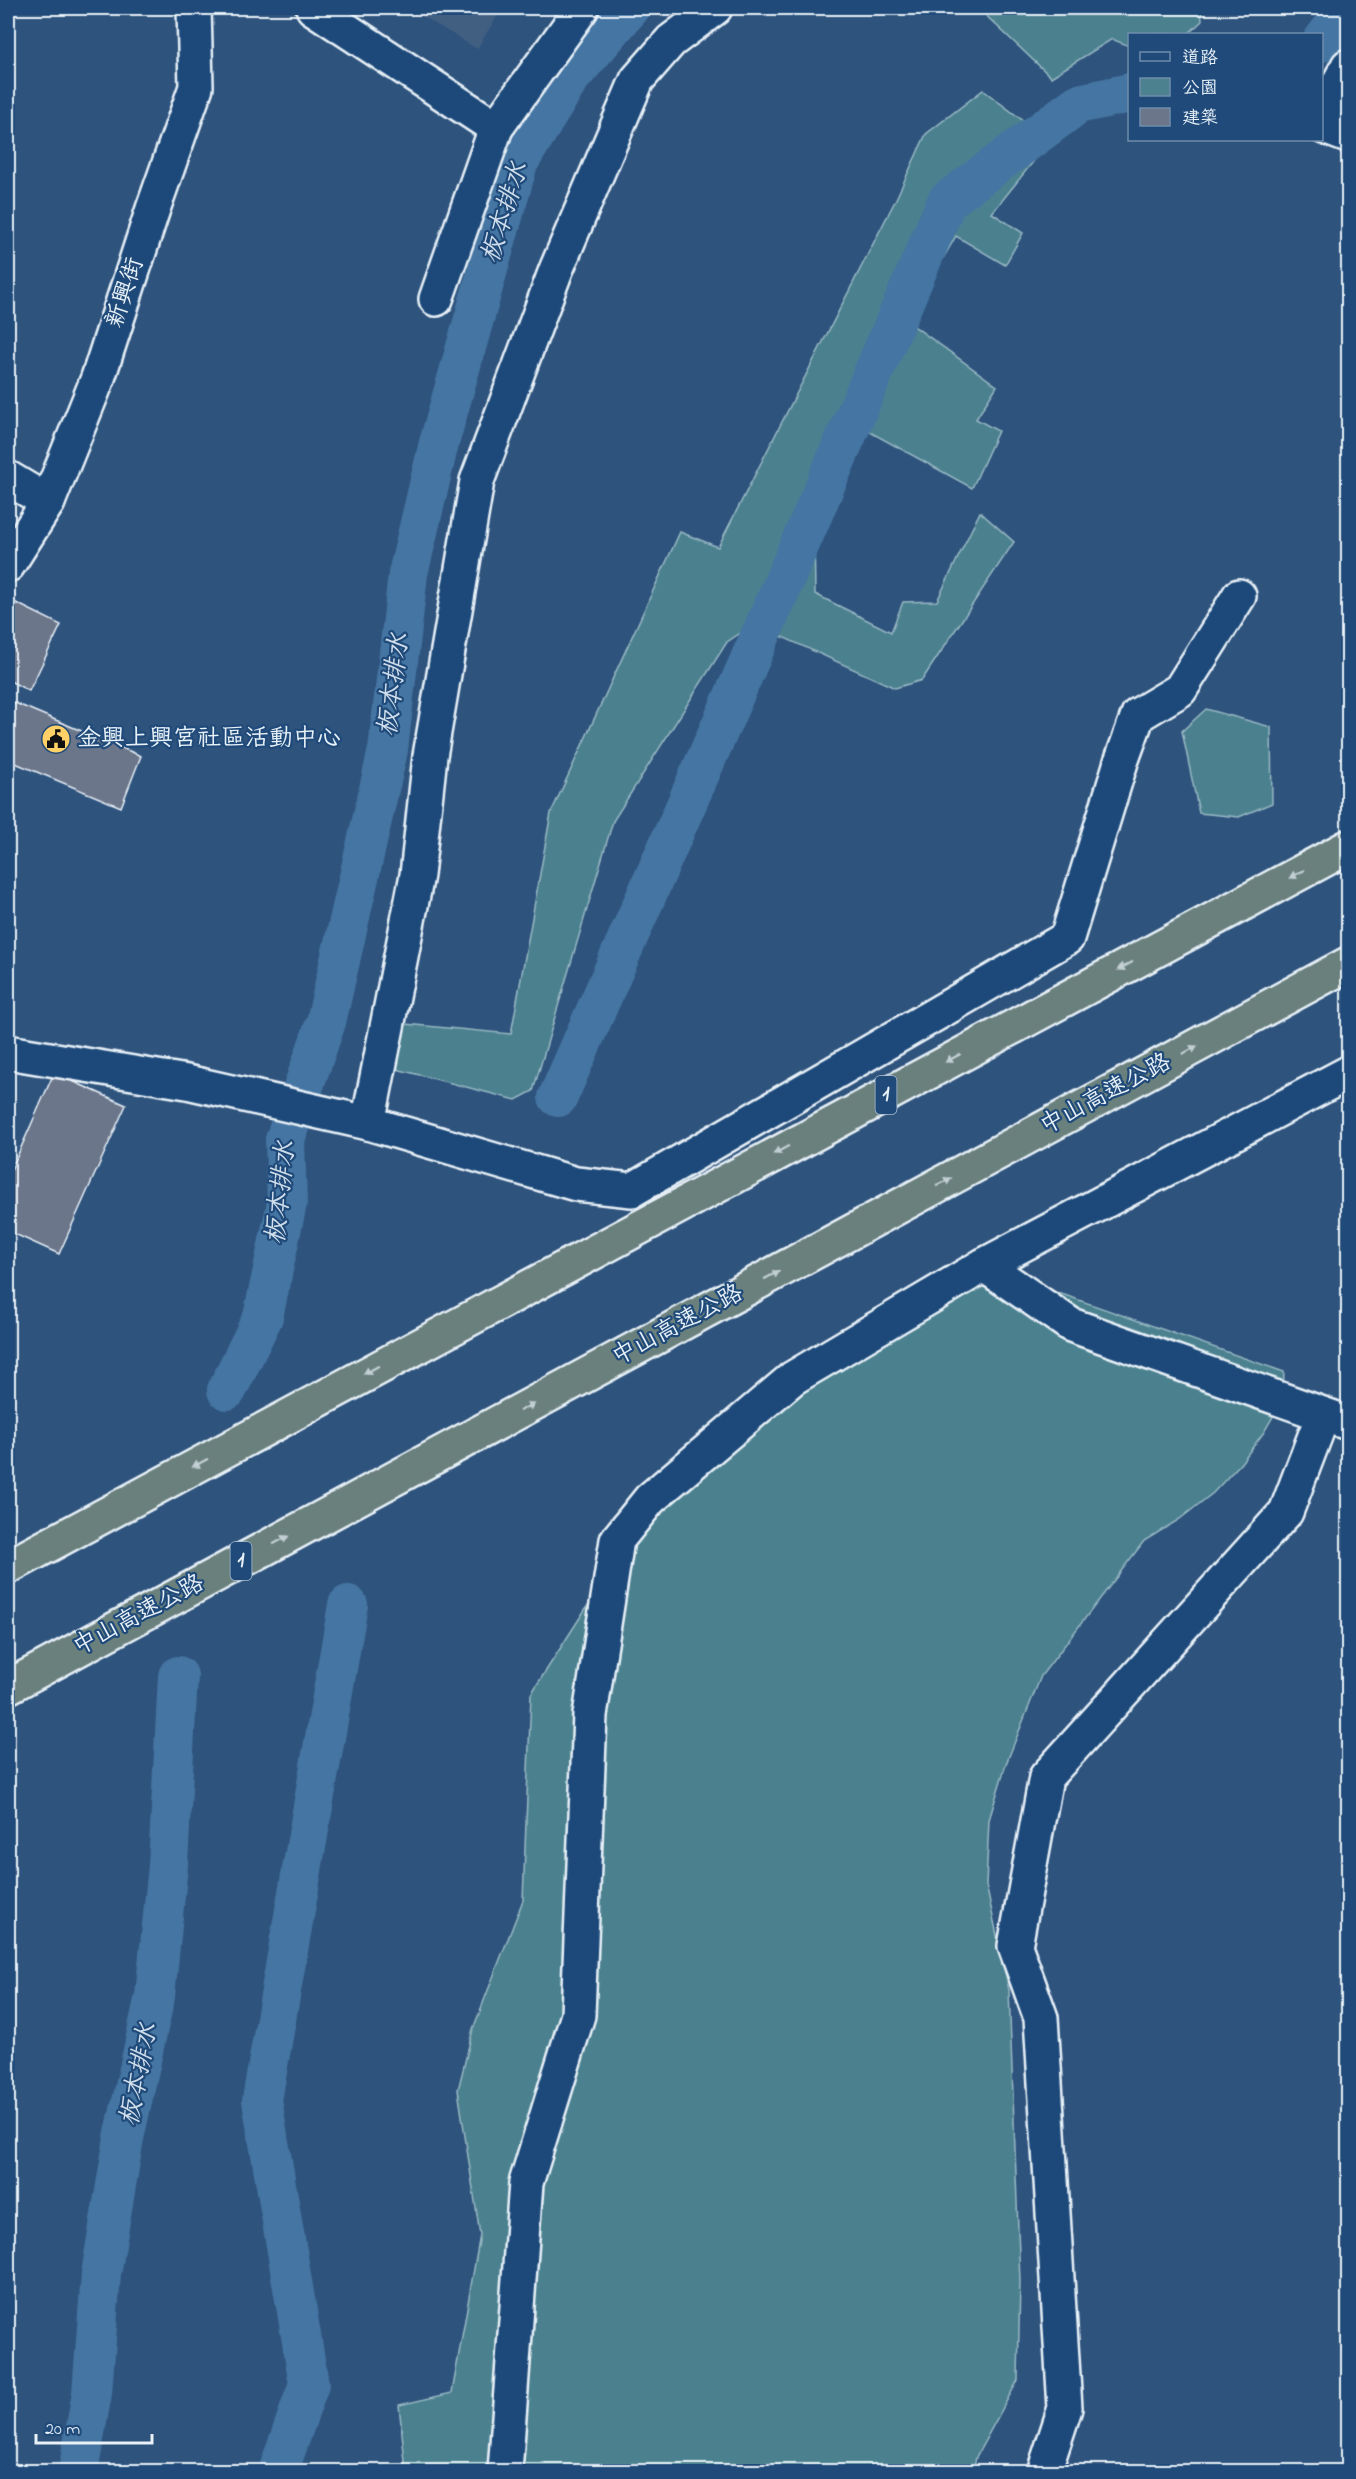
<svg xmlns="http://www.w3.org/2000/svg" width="1356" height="2479" font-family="'Indie Flower','LXGW WenKai TC',sans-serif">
  <rect width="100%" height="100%" fill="#2e537d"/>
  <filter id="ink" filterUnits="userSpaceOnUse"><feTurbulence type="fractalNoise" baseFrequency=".0167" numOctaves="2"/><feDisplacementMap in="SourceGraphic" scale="12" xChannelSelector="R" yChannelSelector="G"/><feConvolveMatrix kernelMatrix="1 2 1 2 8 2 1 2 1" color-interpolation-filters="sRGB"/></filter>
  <g filter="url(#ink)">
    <!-- built -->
    <path fill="#415e81" d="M425 8H502L477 49 422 16Z"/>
    <!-- green -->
    <g fill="#4c818f" stroke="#9ab9c4" stroke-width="1.5">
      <path d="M978 8H1201L1202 21 1188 34H1130L1129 46 1112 39 1051 77Z"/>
      <path d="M983 90 1050 141 992 213 1023 233 1005 265 956 236 907 321 997 386 976 419 998 431 972 488 861 427 814 526 815 594 891 632 903 602 937 601 980 512 1014 542 922 680 895 688 754 624 727 642 613 821 533 1091 516 1100 377 1064 384 1022 511 1034 551 813 680 532 718 547 895 201 926 134Z"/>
      <path d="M1206 709 1271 727 1272 803 1239 817 1199 813 1182 731Z"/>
      <path d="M1002 1273 1284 1372 1283 1399 1264 1432 1241 1463 1213 1493 1180 1519 1144 1541 1041 1676 1006 1764 989 1820 986 1885 1009 1990 1020 2281 1018 2380 976 2457 973 2471H406L399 2405 452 2393 480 2235 458 2090 473 2029 523 1900 531 1694 613 1566 741 1413Z"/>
    </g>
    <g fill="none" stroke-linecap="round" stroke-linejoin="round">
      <!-- canal -->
      <g stroke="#4575a2" stroke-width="40">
        <path d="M1322 42 1348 8"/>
        <path d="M558 1097 776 600 947 201 1078 104 1130 93"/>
        <path d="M227 1390 263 1317 287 1203 285 1140 326 1022 388 750 408 574 439 443 518 163 570 78 630 8"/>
        <path d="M78 2472 92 2393 101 2274 124 2138 155 1996 168 1865 178 1676"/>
        <path d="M278 2472 309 2384 262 2100 348 1605"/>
      </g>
    </g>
    <!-- building -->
    <g fill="#6c768b" stroke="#e8f1f8" stroke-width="1.5">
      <path d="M8 599 61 625 29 691 8 680Z"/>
      <path d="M8 700 141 756 121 807 8 760Z"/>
      <path d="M54 1073 126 1105 59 1254 8 1231V1177Z"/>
    </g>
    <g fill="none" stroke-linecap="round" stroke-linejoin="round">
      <!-- minor casing -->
      <g stroke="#e8f1f8" stroke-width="38">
        <g id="minor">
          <path d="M313 8 496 128"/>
          <path d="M1322 114 1348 66"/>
          <path d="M1322 126 1348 136"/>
          <path d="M436 299 496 128 582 8"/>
          <path d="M8 478 48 502"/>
          <path d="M8 565 48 502 98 378 153 209 196 87 194 8"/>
          <path d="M8 1052 187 1082 368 1123 576 1184 632 1190 1067 938 1121 762 1138 715 1180 690 1239 596"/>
          <path d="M368 1123 417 875 430 756 477 481 556 270 637 80 671 41 715 8"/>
          <path d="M984 1265 1071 1325 1348 1423"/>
          <path d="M505 2472 526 2183 578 2015 590 1715 617 1540 650 1499 793 1378 984 1265 1348 1073"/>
          <path d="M1044 2472 1065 2408 1041 2018 1015 1946 1046 1777 1286 1512 1323 1415"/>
        </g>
      </g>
      <!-- highway casing -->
      <g stroke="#e8f1f8" stroke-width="38">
        <g id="highway">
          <path d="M8 1567 1348 847"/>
          <path d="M8 1687 1348 964"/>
        </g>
      </g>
      <!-- minor -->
      <use href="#minor" stroke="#1f4a7a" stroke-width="33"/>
      <!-- highway -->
      <use href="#highway" stroke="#6a807d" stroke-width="33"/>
    </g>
    <!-- one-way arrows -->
    <defs><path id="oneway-solid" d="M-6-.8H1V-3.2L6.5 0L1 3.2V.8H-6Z" transform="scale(1.5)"/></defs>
    <g fill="#c2cfd3">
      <use href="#oneway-solid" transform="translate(1297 874) rotate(152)"/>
      <use href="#oneway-solid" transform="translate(1125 966) rotate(152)"/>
      <use href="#oneway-solid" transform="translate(1190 1050) rotate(-28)"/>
      <use href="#oneway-solid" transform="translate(953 1058) rotate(152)"/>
      <use href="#oneway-solid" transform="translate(781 1150) rotate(152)"/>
      <use href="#oneway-solid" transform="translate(944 1182) rotate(-28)"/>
      <use href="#oneway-solid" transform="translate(772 1275) rotate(-28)"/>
      <use href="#oneway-solid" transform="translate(371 1370) rotate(152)"/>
      <use href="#oneway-solid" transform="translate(527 1407) rotate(-28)"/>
      <use href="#oneway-solid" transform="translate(200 1463) rotate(152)"/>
      <use href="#oneway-solid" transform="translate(281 1540) rotate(-28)"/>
    </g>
  </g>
  <!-- icons -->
  <defs>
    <g id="civic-disc" transform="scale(1.5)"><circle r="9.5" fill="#ffd166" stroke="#1f4a7a"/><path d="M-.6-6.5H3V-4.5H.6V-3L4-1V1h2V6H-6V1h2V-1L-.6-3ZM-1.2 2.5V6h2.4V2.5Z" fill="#111"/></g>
  </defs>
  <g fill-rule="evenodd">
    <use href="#civic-disc" x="56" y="739"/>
  </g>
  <g text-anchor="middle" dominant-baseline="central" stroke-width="4.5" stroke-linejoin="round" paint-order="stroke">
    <!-- shield labels -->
    <g fill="#1f4a7a" stroke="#acbfd2" stroke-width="1.5">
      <rect x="875.5" y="1076" width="21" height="38" rx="4.5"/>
      <rect x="230.5" y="1542" width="21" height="38" rx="4.5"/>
    </g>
    <g font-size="22" font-weight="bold" fill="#e8f1f8">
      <text x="886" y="1095">1</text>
      <text x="241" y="1561">1</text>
    </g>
    <!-- street labels -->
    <g font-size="24" fill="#e8f1f8" stroke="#1f4a7a">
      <text transform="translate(126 293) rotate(-72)">新興街</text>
      <text transform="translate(1106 1095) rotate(-28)">中山高速公路</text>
      <text transform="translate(678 1326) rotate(-28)">中山高速公路</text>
      <text transform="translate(139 1616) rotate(-28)">中山高速公路</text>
    </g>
    <!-- poi labels -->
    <g font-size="24" fill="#e8f1f8" stroke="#1f4a7a" text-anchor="start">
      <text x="77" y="739">金興上興宮社區活動中心</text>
    </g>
    <!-- water labels -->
    <g font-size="26" font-style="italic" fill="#d0deeb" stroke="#1f4a7a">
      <text transform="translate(506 213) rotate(-73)">板本排水</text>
      <text transform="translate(395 685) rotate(-83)">板本排水</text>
      <text transform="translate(282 1193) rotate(-84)">板本排水</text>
      <text transform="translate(140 2075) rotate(-79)">板本排水</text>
    </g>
  </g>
  <!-- margin -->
  <rect width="1356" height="2479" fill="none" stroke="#1f4a7a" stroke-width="30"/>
  <rect x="15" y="15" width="1326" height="2449" fill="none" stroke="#e8f1f8" stroke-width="2" filter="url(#ink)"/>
  <!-- legend -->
  <rect x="1128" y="33" width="195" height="108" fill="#1f4a7a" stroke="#6f8dac" stroke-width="1.5"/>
  <rect x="1140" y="52" width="30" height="9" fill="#1f4a7a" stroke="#6f8dac" stroke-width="1.5"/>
  <text x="1182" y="63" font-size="18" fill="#e8f1f8">道路</text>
  <rect x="1140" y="78" width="30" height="18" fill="#4c818f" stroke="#6f8dac" stroke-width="1.5"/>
  <text x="1182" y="93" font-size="18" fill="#e8f1f8">公園</text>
  <rect x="1140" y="108" width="30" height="18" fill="#6c768b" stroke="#6f8dac" stroke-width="1.5"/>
  <text x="1182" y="123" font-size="18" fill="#e8f1f8">建築</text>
  <!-- scale -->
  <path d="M36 2434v9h116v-9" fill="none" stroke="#e8f1f8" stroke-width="3"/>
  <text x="45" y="2434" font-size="18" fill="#e8f1f8" stroke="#1f4a7a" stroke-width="4.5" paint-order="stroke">20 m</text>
</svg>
